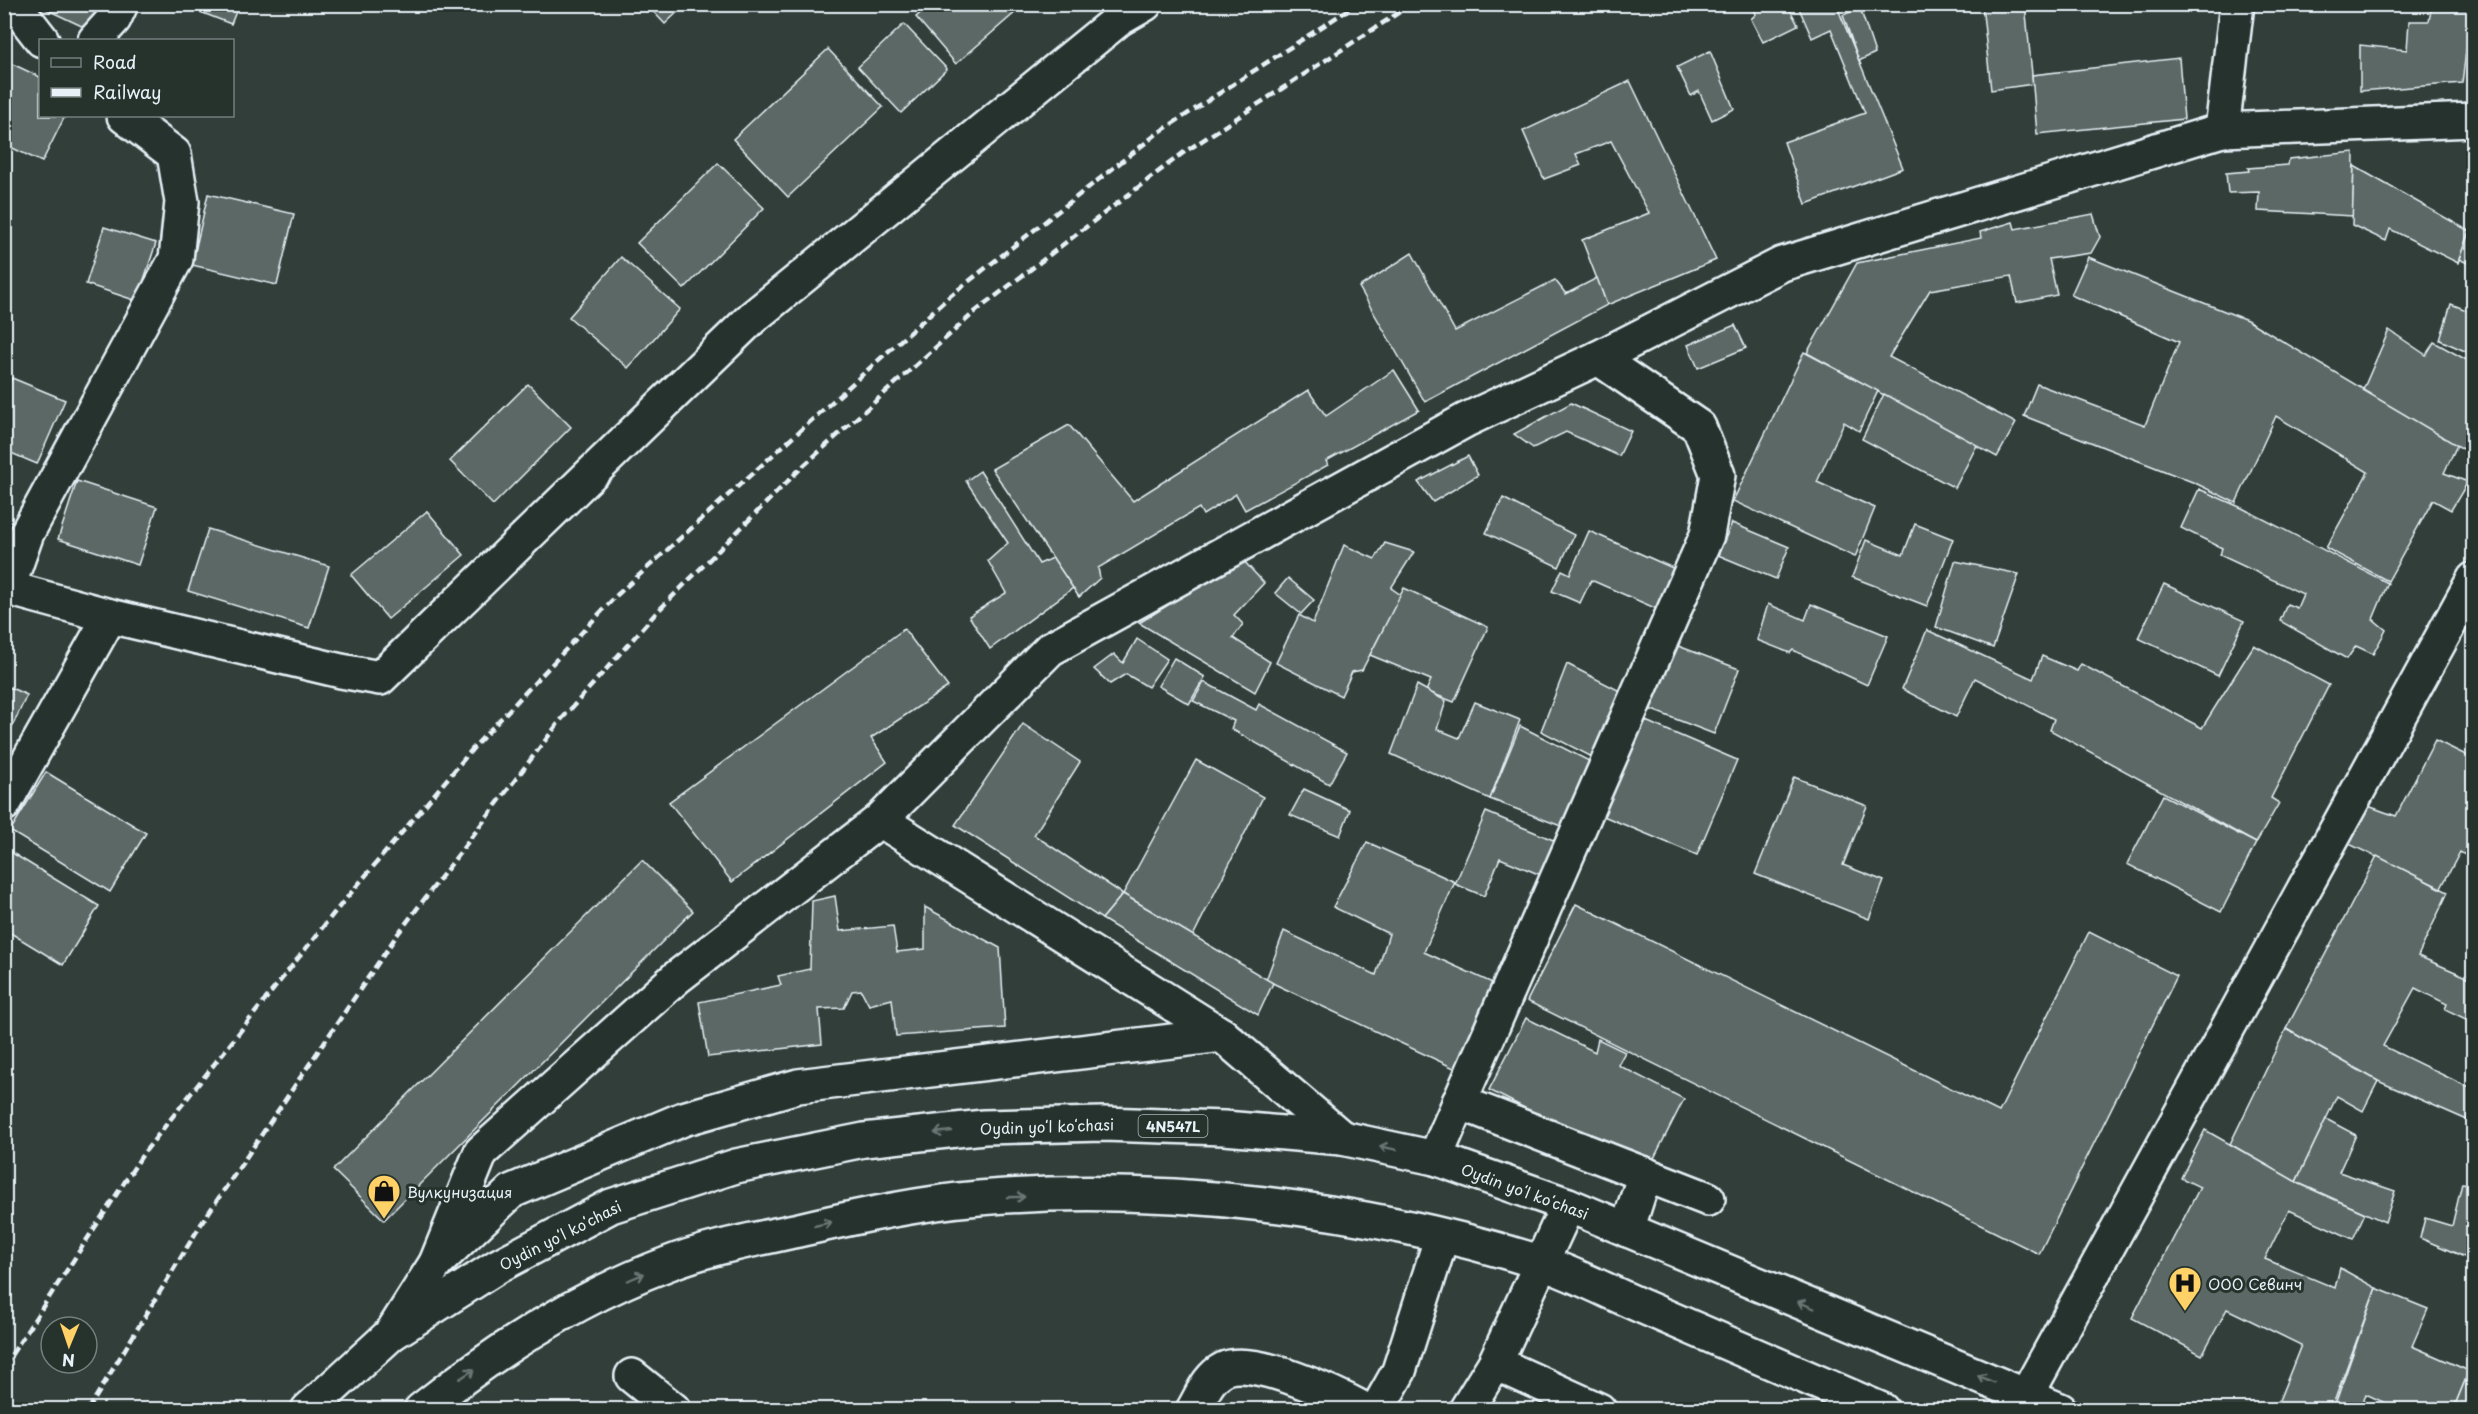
<svg xmlns="http://www.w3.org/2000/svg" width="2478" height="1414" font-family="'Playpen Sans',sans-serif">
  <rect width="100%" height="100%" fill="#323e39"/>
  <filter id="ink" filterUnits="userSpaceOnUse"><feTurbulence type="fractalNoise" baseFrequency=".0167" numOctaves="2"/><feDisplacementMap in="SourceGraphic" scale="12" xChannelSelector="R" yChannelSelector="G"/><feConvolveMatrix kernelMatrix="1 2 1 2 8 2 1 2 1" color-interpolation-filters="sRGB"/></filter>
  <g filter="url(#ink)">
    <!-- building -->
    <g fill="#5c6865" stroke="#e8f1f8" stroke-width="1.5">
      <path d="M35 4H100L88 29Z"/>
      <path d="M180 4H239L231 24Z"/>
      <path d="M646 4H686L665 24Z"/>
      <path d="M930 4H1025L956 64 916 17Z"/>
      <path d="M1751 4H1787L1798 25 1763 42 1751 19 1756 14Z"/>
      <path d="M1803 4H1836L1903 168 1806 204 1784 142 1865 113 1831 29 1812 38 1798 6Z"/>
      <path d="M1982 4H2025L2033 84 1991 90Z"/>
      <path d="M2432 4H2472L2462 83 2360 91V45L2407 50 2409 21H2429Z"/>
      <path d="M1860 8 1875 53 1859 61 1843 15Z"/>
      <path d="M904 24 947 69 901 113 858 67Z"/>
      <path d="M828 49 883 107 788 197 733 139Z"/>
      <path d="M1710 51 1734 109 1712 120 1699 91 1691 96 1677 67Z"/>
      <path d="M2179 58 2184 119 2037 134 2032 75Z"/>
      <path d="M4 60 40 77V116H65L42 162 4 144Z"/>
      <path d="M1630 81 1716 260 1607 305 1582 240 1649 213 1611 141 1576 154 1581 165 1544 179 1523 131Z"/>
      <path d="M2354 152 2353 216 2258 211 2259 192 2228 193 2226 173 2249 171 2248 168 2288 165 2289 159Z"/>
      <path d="M718 163 764 208 684 289 637 243Z"/>
      <path d="M2354 166 2469 231 2458 263 2390 229 2386 241 2352 225Z"/>
      <path d="M208 194 294 214 277 285 192 265Z"/>
      <path d="M2093 214 2100 237 2091 253 2049 259 2057 295 2017 303 2011 276 1930 290 1889 357 2016 423 1997 457 1807 353 1857 263 1981 238 1980 232 2013 222 2015 229Z"/>
      <path d="M2474 219V266L2459 259Z"/>
      <path d="M104 227 156 243 137 301 86 284Z"/>
      <path d="M1412 253 1455 331 1555 280 1566 294 1597 278 1607 305 1425 402 1359 287Z"/>
      <path d="M621 257 680 309 628 368 569 317Z"/>
      <path d="M2088 257 2247 320 2457 445 2444 473 2468 482 2451 510 2433 500 2388 581 2326 548 2368 472 2276 416 2236 503 2195 483 2024 416 2037 384 2145 425 2179 342 2071 295Z"/>
      <path d="M2451 304 2474 313V355L2440 340Z"/>
      <path d="M1735 325 1746 348 1698 368 1688 345Z"/>
      <path d="M2389 330 2426 355 2434 342 2474 364V427L2463 449 2363 390Z"/>
      <path d="M1804 352 1878 391 1859 431 1844 422 1817 482 1875 508 1855 557 1733 501Z"/>
      <path d="M1394 370 1419 410 1326 461 1328 465 1245 510 1236 494 1203 515 1199 508 1098 568 1100 578 1079 597 992 469 1069 425 1133 501 1308 390 1326 416Z"/>
      <path d="M12 378 65 400 37 464 4 450V396Z"/>
      <path d="M528 384 571 427 493 505 450 461Z"/>
      <path d="M1884 394 1977 445 1955 488 1862 439Z"/>
      <path d="M1571 403 1631 431 1619 456 1566 432 1533 448 1514 434Z"/>
      <path d="M1468 456 1478 475 1433 502 1418 482Z"/>
      <path d="M980 471 1039 564 1053 558 1073 588 990 649 969 616 1006 593 988 561 1008 543 966 481Z"/>
      <path d="M77 481 157 507 138 565 58 539Z"/>
      <path d="M2199 489 2242 508 2388 583 2373 619 2386 630 2373 654 2356 646 2347 659 2280 621 2287 604 2297 608 2303 594 2220 555 2222 548 2181 528Z"/>
      <path d="M1503 498 1574 535 1559 567 1486 533Z"/>
      <path d="M427 511 464 555 388 619 351 575Z"/>
      <path d="M1732 523 1789 547 1776 579 1718 555Z"/>
      <path d="M1915 524 1953 539 1927 606 1852 577 1866 540 1903 555Z"/>
      <path d="M208 529 329 566 309 628 188 591Z"/>
      <path d="M1589 531 1675 569 1657 609 1591 580 1580 603 1552 591 1562 570 1570 574Z"/>
      <path d="M1385 543 1414 552 1391 588 1401 595 1362 670 1352 672 1341 696 1276 663 1299 615 1313 623 1344 545 1375 559Z"/>
      <path d="M1242 559 1264 583 1234 615 1243 624 1233 638 1270 662 1255 692 1139 623Z"/>
      <path d="M1955 561 2019 574 1993 648 1936 627Z"/>
      <path d="M1288 578 1314 600 1301 614 1275 593Z"/>
      <path d="M2164 584 2244 621 2218 676 2138 638Z"/>
      <path d="M1404 588 1488 627 1454 702 1426 691 1431 680 1370 655Z"/>
      <path d="M1768 604 1805 620 1811 604 1888 636 1867 685 1793 650 1790 653 1757 640Z"/>
      <path d="M904 629 948 687 871 738 887 762 732 882 669 802Z"/>
      <path d="M1927 630 2033 679 2042 656 2077 671 2081 664 2202 728 2254 645 2329 685 2271 798 2279 803 2256 843 2050 730 2054 719 1975 678 1956 717 1902 689Z"/>
      <path d="M1137 639 1167 659 1148 687 1126 674 1110 684 1094 669 1114 654 1123 663Z"/>
      <path d="M1673 644 1739 669 1714 734 1647 708Z"/>
      <path d="M1174 658 1205 677 1189 704 1158 686Z"/>
      <path d="M1567 664 1622 692 1598 760 1541 731Z"/>
      <path d="M1204 682 1256 710 1259 704 1347 752 1329 784 1231 729 1234 721 1193 701Z"/>
      <path d="M4 685 27 695 4 744Z"/>
      <path d="M1417 685 1446 701 1437 729 1459 738 1475 702 1520 720 1490 799 1391 754Z"/>
      <path d="M1641 719 1737 760 1697 855 1601 815Z"/>
      <path d="M1023 724 1080 762 1034 835 1123 894 1102 919 955 825Z"/>
      <path d="M1520 726 1595 764 1566 828 1490 799Z"/>
      <path d="M2435 740 2474 759V860L2460 852 2441 888 2347 843 2368 806 2396 816Z"/>
      <path d="M1196 760 1263 797 1193 936 1123 894Z"/>
      <path d="M46 772 146 833 110 892 10 831Z"/>
      <path d="M1794 777 1867 806 1843 865 1884 881 1869 919 1755 874Z"/>
      <path d="M1304 789 1350 810 1340 836 1290 815Z"/>
      <path d="M2163 795 2256 843 2221 912 2127 864Z"/>
      <path d="M1486 812 1558 842 1543 876 1500 858 1484 896 1455 884Z"/>
      <path d="M1367 842 1455 882 1424 952 1497 985 1456 1069 1266 980 1284 931 1376 975 1389 934 1333 907Z"/>
      <path d="M4 848 99 906 63 965 4 929Z"/>
      <path d="M2377 856 2448 892 2418 956 2474 980V1023L2445 1009 2447 1004 2415 988 2383 1046 2474 1090V1123L2378 1081 2286 1029Z"/>
      <path d="M642 860 693 911 384 1220 333 1170Z"/>
      <path d="M1123 894 1273 983 1258 1015 1102 919Z"/>
      <path d="M835 896 840 931 893 926 897 952 925 949V907L1000 948 1005 1028 896 1036 892 999 869 1005 861 990 852 991 844 1008 819 1009 822 1044 708 1057 699 1002 781 985 778 976 810 969 812 901Z"/>
      <path d="M1576 904 1999 1112 2089 932 2177 976 2039 1254 1527 1001Z"/>
      <path d="M1526 1018 1595 1052 1598 1039 1625 1052 1618 1065 1684 1099 1648 1170 1489 1090Z"/>
      <path d="M2286 1029 2378 1081 2363 1111 2337 1096 2296 1182 2230 1144Z"/>
      <path d="M2326 1119 2356 1135 2339 1172 2395 1191 2385 1222 2296 1182Z"/>
      <path d="M2205 1130 2300 1184 2365 1213 2353 1239 2289 1210 2265 1259 2335 1288 2340 1268 2376 1288 2331 1410 2276 1408 2301 1345 2227 1309 2202 1355 2132 1318 2200 1187 2181 1178Z"/>
      <path d="M2462 1183 2474 1185V1261L2420 1238 2425 1218 2452 1226Z"/>
      <path d="M2376 1288 2428 1309 2412 1346 2469 1371 2453 1410H2400L2366 1394 2359 1410H2333Z"/>
      <path d="M2469 1371 2474 1373V1410H2453Z"/>
    </g>
    <g fill="none" stroke-linecap="round" stroke-linejoin="round">
      <!-- minor casing -->
      <g stroke="#e8f1f8" stroke-width="38">
        <g id="minor">
          <path d="M14 4 42 40"/>
          <path d="M95 40 114 19 121 4"/>
          <path d="M2222 130 2237 4"/>
          <path d="M4 587 110 616 341 671 380 678 752 318 1119 19 1145 4"/>
          <path d="M8 587 27 533 176 259 182 202 174 154 124 116"/>
          <path d="M4 804 110 616"/>
          <path d="M1459 1102 1708 1199"/>
          <path d="M1342 1138 1222 1035 880 820 1050 649 1466 420 1598 358 1782 264 2222 130 2474 120"/>
          <path d="M1435 1158 1707 535 1718 475 1699 427 1598 358"/>
          <path d="M1627 1230 1645 1174"/>
          <path d="M436 1263 512 1191 683 1119 798 1086 1222 1035"/>
          <path d="M391 1334 436 1263 481 1152 676 978 880 820"/>
          <path d="M1495 1363 1599 1410"/>
          <path d="M632 1376 674 1410"/>
          <path d="M2026 1396 2474 579"/>
          <path d="M1193 1410C1202 1395 1208 1377 1224 1369 1253 1355 1337 1395 1365 1410"/>
          <path d="M1377 1410 1399 1371 1442 1236"/>
          <path d="M1466 1410 1495 1363 1568 1205"/>
        </g>
      </g>
      <!-- major casing -->
      <g stroke="#e8f1f8" stroke-width="38">
        <g id="major">
          <path d="M308 1410 391 1334 498 1266 611 1206 736 1166 864 1140 984 1127 1103 1124 1224 1128 1342 1138 1435 1158 1568 1205 2060 1410"/>
          <path d="M421 1410C495 1351 579 1297 667 1264 710 1247 758 1239 803 1229 860 1216 920 1203 979 1198 1160 1183 1365 1207 1539 1262 1575 1274 1611 1293 1646 1308 1725 1342 1803 1376 1882 1410"/>
        </g>
      </g>
      <!-- minor -->
      <use href="#minor" stroke="#26332d" stroke-width="33"/>
      <!-- major -->
      <use href="#major" stroke="#26332d" stroke-width="33"/>
      <!-- rail -->
      <g stroke="#e8f1f8" stroke-width="4.5" stroke-dasharray="9 4.5" stroke-linecap="butt">
        <path d="M4 1366 143 1154 334 913 475 746 617 595 950 296 1158 133 1357 4"/>
        <path d="M88 1410 203 1221 397 935 560 721 656 613 801 468 976 311 1183 153 1412 4"/>
      </g>
    </g>
    <!-- one-way arrows -->
    <defs><path id="oneway-shaft" d="M-6 0H5M1.5-3L5.5 0L1.5 3" fill="none" stroke-width="1.6" stroke-linecap="round" stroke-linejoin="round" transform="scale(1.5)"/></defs>
    <g stroke="#6a7674">
      <use href="#oneway-shaft" transform="translate(943 1132) rotate(174)"/>
      <use href="#oneway-shaft" transform="translate(1388 1148) rotate(-168)"/>
      <use href="#oneway-shaft" transform="translate(1016 1197) rotate(-2)"/>
      <use href="#oneway-shaft" transform="translate(823 1224) rotate(-13)"/>
      <use href="#oneway-shaft" transform="translate(636 1277) rotate(-23)"/>
      <use href="#oneway-shaft" transform="translate(1806 1305) rotate(-157)"/>
      <use href="#oneway-shaft" transform="translate(467 1374) rotate(-33)"/>
      <use href="#oneway-shaft" transform="translate(1986 1379) rotate(-157)"/>
    </g>
  </g>
  <!-- icons -->
  <defs>
    <g id="shop-pin" transform="scale(1.725)"><path d="M0 17L-7.5 6A9.5 9.5 0 1 1 7.5 6Z" fill="#ffd166" stroke="#26332d"/><path d="M-5-2.5h2.3a2.7 3.5 0 0 1 5.4 0H5L5.5 6h-11ZM-1.5-2.5h3a1.5 2.3 0 0 0-3 0Z" fill="#111"/></g>
    <g id="hospital-pin" transform="scale(1.725)"><path d="M0 17L-7.5 6A9.5 9.5 0 1 1 7.5 6Z" fill="#ffd166" stroke="#26332d"/><path d="M-5-5h3v3.5h4V-5h3V5h-3V1.5h-4V5h-3Z" fill="#111"/></g>
  </defs>
  <g fill-rule="evenodd">
    <use href="#shop-pin" x="384" y="1191"/>
    <use href="#hospital-pin" x="2185" y="1283"/>
  </g>
  <g text-anchor="middle" dominant-baseline="central" stroke-width="6" stroke-linejoin="round" paint-order="stroke">
    <!-- shield labels -->
    <rect fill="#26332d" stroke="#aeb8bb" stroke-width="1.5" x="1138.5" y="1115" width="69" height="22" rx="4.5"/>
    <g font-size="14" font-weight="bold" fill="#e8f1f8">
      <text x="1173" y="1126">4N547L</text>
    </g>
    <!-- street labels -->
    <g font-size="15" fill="#e8f1f8" stroke="#26332d">
      <text transform="translate(1047 1126) rotate(-2)">Oydin yoʻl koʻchasi</text>
      <text transform="translate(1525 1191) rotate(20)">Oydin yoʻl koʻchasi</text>
      <text transform="translate(560 1235) rotate(-27)">Oydin yoʻl koʻchasi</text>
    </g>
    <!-- poi labels -->
    <g font-size="15" fill="#e8f1f8" stroke="#26332d" text-anchor="start">
      <text x="407" y="1191">Вулкунизация</text>
      <text x="2208" y="1283">ООО Севинч</text>
    </g>
  </g>
  <!-- margin -->
  <rect width="2478" height="1414" fill="none" stroke="#26332d" stroke-width="24"/>
  <rect x="12" y="12" width="2454" height="1390" fill="none" stroke="#e8f1f8" stroke-width="2" filter="url(#ink)"/>
  <!-- legend -->
  <rect x="39" y="39" width="195" height="78" fill="#26332d" stroke="#747f7e" stroke-width="1.5"/>
  <rect x="51" y="58" width="30" height="9" fill="#26332d" stroke="#747f7e" stroke-width="1.5"/>
  <text x="93" y="69" font-size="18" fill="#e8f1f8">Road</text>
  <rect x="51" y="88" width="30" height="9" fill="#e8f1f8" stroke="#747f7e" stroke-width="1.5"/>
  <text x="93" y="99" font-size="18" fill="#e8f1f8">Railway</text>
  <!-- north arrow -->
  <g transform="translate(69 1345) rotate(182)"><circle r="28" fill="#26332d" stroke="#747f7e" stroke-width="1.5"/>
  <path d="M0-4.5L10 22L0 15L-10 22Z" fill="#ffd166"/>
  <text y="-9" font-size="16" font-weight="bold" text-anchor="middle" fill="#e8f1f8">N</text>
  </g>
</svg>
